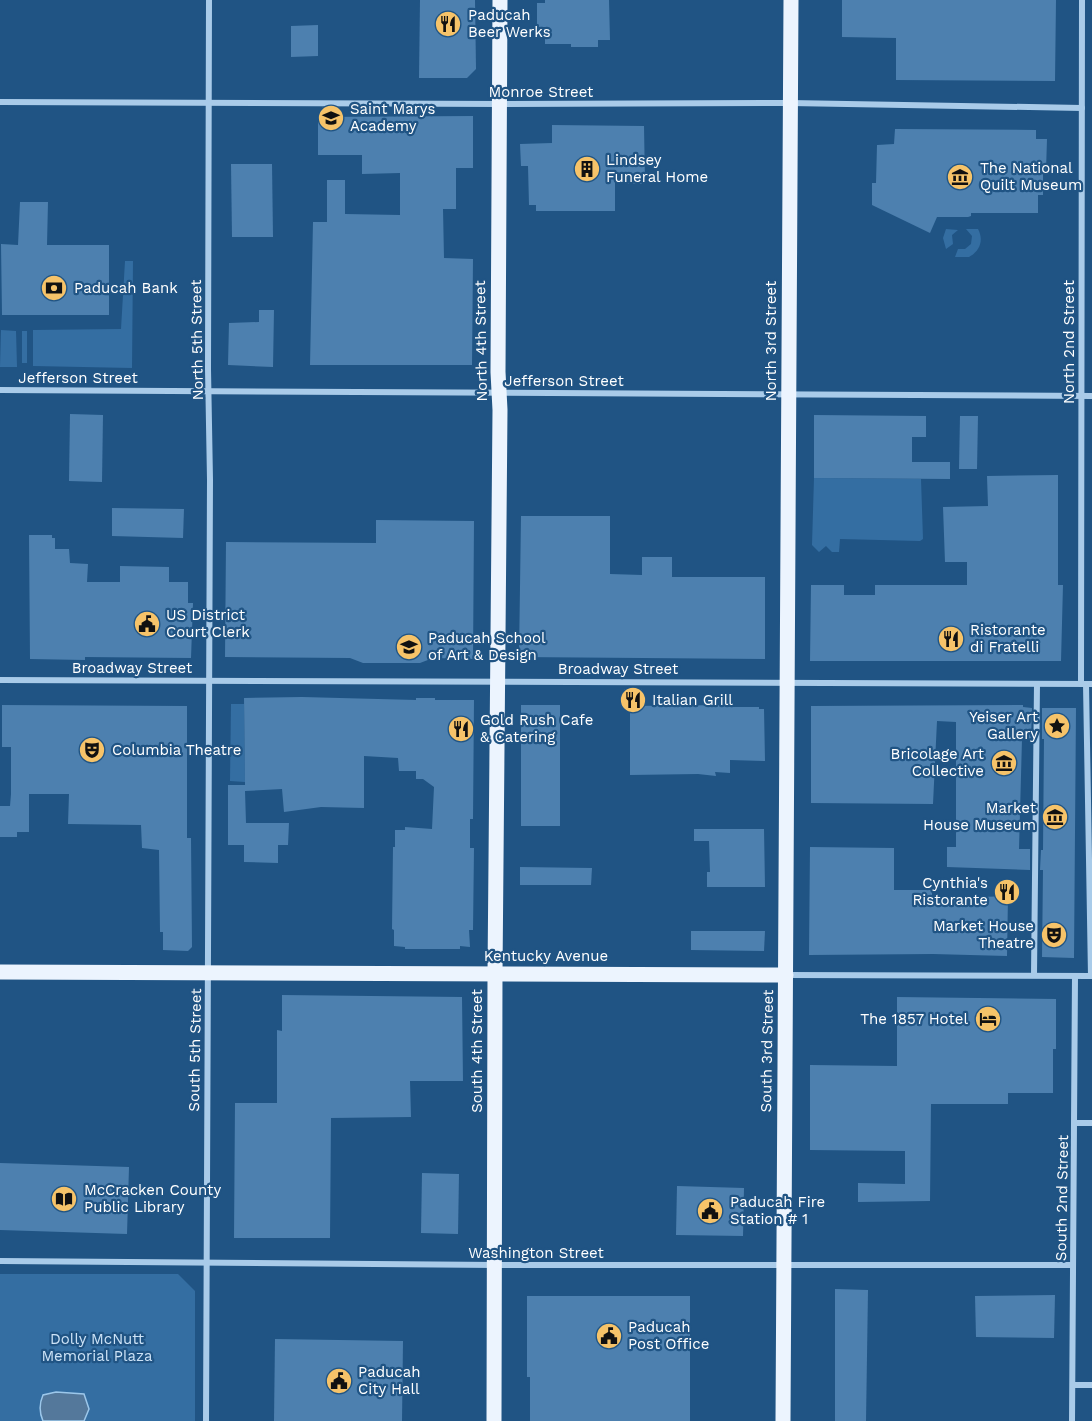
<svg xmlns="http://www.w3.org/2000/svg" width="1092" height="1421" font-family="'Work Sans',sans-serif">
  <rect width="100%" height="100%" fill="#205484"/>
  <!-- green -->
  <g fill="#346ea2">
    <path d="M946 229 958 230 952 235 953 244 946 249 943 238Z"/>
    <path d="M966 229H978C984 240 980 251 969 257H955L958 249H965L971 244 972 236Z"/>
    <path d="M125 261H133L132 368 33 366V330L121 329Z"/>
    <path d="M1 330 16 331 17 367H0Z"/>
    <rect x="22" y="331" width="5" height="32"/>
    <path d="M814 478 921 479 923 539 920 541 840 539 839 552H832L826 546 819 552 812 545Z"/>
    <path d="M231 704H244L245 782 230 781Z"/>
    <path d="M0 1274H178L195 1291V1421H0Z"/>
  </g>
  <!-- water -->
  <path fill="#54789b" stroke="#9cc7ea" stroke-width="1.5" d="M56 1392 84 1394 89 1409 84 1421H43C39 1412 39 1404 43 1395Z"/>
  <!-- building -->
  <g fill="#4d80af">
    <path d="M420 0H475L476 69 467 78H419Z"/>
    <path d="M545 0H609L610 40H598V47H571V44H545V27H537V3H545Z"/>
    <path d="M842 0H1056L1055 81 896 80V38L842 37Z"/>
    <path d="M318 25V56L291 57V26Z"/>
    <path d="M473 116V168H456V209H443L444 258 473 259 472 365H310L313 222H327V180H345V214L400 215V173L362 174V155H318V117Z"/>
    <path d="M552 125 644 126 645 184 615 183V211H536V205H529L528 166H521L520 144 552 143Z"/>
    <path d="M895 129 1036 130V139H1047L1046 171 1043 170V195H1038V213H971V216L968 217H937L930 233 872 205V183H876L877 145 894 144Z"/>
    <path d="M231 164H272L273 237H232Z"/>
    <path d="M20 202H48L47 245H109V315H2L1 244 18 245Z"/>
    <path d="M259 310H274L273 367 228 365 229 323 259 322Z"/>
    <path d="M70 414 103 415 102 482 69 481Z"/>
    <path d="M814 415 926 416V437H912V462H950V479L814 478Z"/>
    <path d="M960 416H978L977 469H959Z"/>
    <path d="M1058 475V585H1063L1061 661H810L811 585H844V595H875V585H967V562H945L943 507 988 506 987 476Z"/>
    <path d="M112 508 184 509 183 538 112 536Z"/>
    <path d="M521 516H610V574L642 575V557H672V577H765V659L519 657Z"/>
    <path d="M376 520 474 521 473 659 433 658 420 663H363L350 658 225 657 226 542 376 543Z"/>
    <path d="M29 535H52V538H55V549H69L70 563 88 564 87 582H120V566L169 567V582H188V603H193L191 658 85 657V660L30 659Z"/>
    <path d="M302 697 416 700V698H435V700H474L473 819H470V848H474L473 930H469L470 947 460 946V949H405V947L394 946V930L392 929 393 847H395V830H405V827L432 829 434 787 423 779H416V771H399L398 758 364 756V808L321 807 284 812 282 789 245 791 246 823H289L288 845H278V863L244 862V845H228V785H245L244 698Z"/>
    <path d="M2 705 187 706V838H191L192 947 188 951 163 950V932H160L159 850 142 848 141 825 68 824 69 794H29V832H17V837H0V806H10L11 794V747H2Z"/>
    <rect x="521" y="705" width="39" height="121"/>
    <path d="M730 705V707H759V709H764L765 761 730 760V773L715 772 716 776 698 774 630 775V706Z"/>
    <path d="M1023 705V707L1032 708 1031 739H1022L1019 849H1030V870L947 867V847H956V722L937 721 933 804 811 803V706Z"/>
    <path d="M1042 708H1076L1074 958 1042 957 1043 870H1040L1041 850H1043L1044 739H1042Z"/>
    <path d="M694 829H764L765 887H707V872H710L709 841H694Z"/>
    <path d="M810 847 894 848V890H932V899L1008 896 1007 956 933 954 809 955Z"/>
    <path d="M520 867 592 868 591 885H520Z"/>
    <path d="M691 931H765L764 951 691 950Z"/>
    <path d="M282 995 462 997 463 1081H410L411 1117 331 1118 330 1238H234L235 1103H277V1030L282 1031Z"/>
    <path d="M897 997 1056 999V1049H1053V1093H1008V1104H931L930 1201 858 1202V1183L905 1184V1151L810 1150V1065L897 1066Z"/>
    <path d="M0 1163 129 1167 127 1234 0 1230Z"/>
    <path d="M422 1173 459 1174 458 1234 421 1233Z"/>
    <path d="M677 1186 744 1188 743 1236 676 1235Z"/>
    <path d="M835 1289 868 1290 866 1421H835Z"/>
    <path d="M1055 1295 1054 1338 976 1337 975 1296Z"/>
    <path d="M527 1296H690V1421H530V1377H527Z"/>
    <path d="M275 1339 403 1341 402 1421H274Z"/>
  </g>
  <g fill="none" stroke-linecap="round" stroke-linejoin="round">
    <!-- minor -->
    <g stroke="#a9cbe9" stroke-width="6">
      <path d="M0 102 500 104 790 103 1082 108"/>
      <path d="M0 390 1092 396"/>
      <path d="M0 680 1092 684"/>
      <path d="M1081 684 1082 0"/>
      <path d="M1086 684 1091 976"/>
      <path d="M787 975 1092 976"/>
      <path d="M1034 975 1037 684"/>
      <path d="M1075 1123H1092"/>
      <path d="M0 1261 495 1265H1073"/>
      <path d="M1073 1385H1092"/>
      <path d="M206 1421 210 480 208 369 209 0"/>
      <path d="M1072 1421 1075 976"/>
    </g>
    <!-- primary -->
    <g stroke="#ecf4fe" stroke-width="15">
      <path d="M0 972 786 975"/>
      <path d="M494 1421 495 974 500 410 498 372 500 0"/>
      <path d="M783 1421 791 0"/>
    </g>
  </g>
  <!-- icons -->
  <defs>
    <g id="restaurant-disc" transform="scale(1.35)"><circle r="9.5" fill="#f6c369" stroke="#205484"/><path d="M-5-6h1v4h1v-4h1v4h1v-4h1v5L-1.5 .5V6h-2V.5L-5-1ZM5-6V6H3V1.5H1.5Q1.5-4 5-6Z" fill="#111"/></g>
    <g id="school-disc" transform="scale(1.35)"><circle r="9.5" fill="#f6c369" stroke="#205484"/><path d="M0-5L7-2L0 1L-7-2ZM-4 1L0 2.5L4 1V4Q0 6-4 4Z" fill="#111"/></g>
    <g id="building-disc" transform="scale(1.35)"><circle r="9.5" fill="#f6c369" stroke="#205484"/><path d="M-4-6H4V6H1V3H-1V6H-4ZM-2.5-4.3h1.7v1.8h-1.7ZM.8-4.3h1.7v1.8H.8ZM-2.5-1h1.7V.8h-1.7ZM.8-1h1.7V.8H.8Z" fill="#111"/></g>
    <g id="museum-disc" transform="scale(1.35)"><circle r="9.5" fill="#f6c369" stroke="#205484"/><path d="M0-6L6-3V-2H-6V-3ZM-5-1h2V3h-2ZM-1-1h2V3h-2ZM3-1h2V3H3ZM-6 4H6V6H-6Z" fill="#111"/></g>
    <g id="bank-disc" transform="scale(1.35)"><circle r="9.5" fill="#f6c369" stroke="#205484"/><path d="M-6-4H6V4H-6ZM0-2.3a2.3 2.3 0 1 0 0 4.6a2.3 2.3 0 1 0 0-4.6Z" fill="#111"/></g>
    <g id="civic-disc" transform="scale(1.35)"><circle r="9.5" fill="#f6c369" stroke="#205484"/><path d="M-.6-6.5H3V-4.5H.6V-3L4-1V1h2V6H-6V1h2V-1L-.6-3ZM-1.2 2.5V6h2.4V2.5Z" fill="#111"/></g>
    <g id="university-disc" transform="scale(1.35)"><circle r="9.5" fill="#f6c369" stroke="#205484"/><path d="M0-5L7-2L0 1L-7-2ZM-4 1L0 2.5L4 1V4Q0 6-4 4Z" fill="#111"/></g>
    <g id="sight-disc" transform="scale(1.35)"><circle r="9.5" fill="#f6c369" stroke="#205484"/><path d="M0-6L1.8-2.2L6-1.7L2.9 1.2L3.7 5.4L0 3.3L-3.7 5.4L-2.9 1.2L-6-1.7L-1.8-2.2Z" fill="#111"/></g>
    <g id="theatre-disc" transform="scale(1.35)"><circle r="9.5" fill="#f6c369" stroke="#205484"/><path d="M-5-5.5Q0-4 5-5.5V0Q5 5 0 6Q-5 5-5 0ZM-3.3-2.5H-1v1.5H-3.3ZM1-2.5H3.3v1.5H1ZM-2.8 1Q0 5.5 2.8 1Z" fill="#111"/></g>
    <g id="hotel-disc" transform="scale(1.35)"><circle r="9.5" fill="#f6c369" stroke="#205484"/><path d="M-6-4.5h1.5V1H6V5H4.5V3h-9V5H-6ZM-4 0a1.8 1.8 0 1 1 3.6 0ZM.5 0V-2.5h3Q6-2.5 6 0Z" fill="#111"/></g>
    <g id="library-disc" transform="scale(1.35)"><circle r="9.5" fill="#f6c369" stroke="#205484"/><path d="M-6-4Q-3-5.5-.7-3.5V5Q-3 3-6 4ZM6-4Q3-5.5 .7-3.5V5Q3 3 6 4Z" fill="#111"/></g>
  </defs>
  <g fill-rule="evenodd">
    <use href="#restaurant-disc" x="448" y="24"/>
    <use href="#school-disc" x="331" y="118"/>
    <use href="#building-disc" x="587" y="169"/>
    <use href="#museum-disc" x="960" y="177"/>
    <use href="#bank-disc" x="54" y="288"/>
    <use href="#civic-disc" x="147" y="624"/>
    <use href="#restaurant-disc" x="951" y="639"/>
    <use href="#university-disc" x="409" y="647"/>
    <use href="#restaurant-disc" x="633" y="700"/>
    <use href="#sight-disc" x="1057" y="726"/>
    <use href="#restaurant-disc" x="461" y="729"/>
    <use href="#theatre-disc" x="92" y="750"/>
    <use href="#museum-disc" x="1004" y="763"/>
    <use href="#museum-disc" x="1055" y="817"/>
    <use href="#restaurant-disc" x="1007" y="892"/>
    <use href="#theatre-disc" x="1054" y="935"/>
    <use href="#hotel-disc" x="988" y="1019"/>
    <use href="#library-disc" x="64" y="1199"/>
    <use href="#civic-disc" x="710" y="1211"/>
    <use href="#civic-disc" x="609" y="1336"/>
    <use href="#civic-disc" x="339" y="1381"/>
  </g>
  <g text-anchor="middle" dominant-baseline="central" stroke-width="4.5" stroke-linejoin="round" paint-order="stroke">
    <!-- poi labels -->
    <g font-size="15" fill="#fff" stroke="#205484" text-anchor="start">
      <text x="468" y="15">Paducah<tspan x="468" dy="17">Beer Werks</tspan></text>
      <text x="350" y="109">Saint Marys<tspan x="350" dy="17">Academy</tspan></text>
      <text x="606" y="160">Lindsey<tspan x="606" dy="17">Funeral Home</tspan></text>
      <text x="980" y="168">The National<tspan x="980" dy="17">Quilt Museum</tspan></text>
      <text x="74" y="288">Paducah Bank</text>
      <text x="166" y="615">US District<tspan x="166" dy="17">Court Clerk</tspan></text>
      <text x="970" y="630">Ristorante<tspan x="970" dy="17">di Fratelli</tspan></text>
      <text x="428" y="638">Paducah School<tspan x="428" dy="17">of Art &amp; Design</tspan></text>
      <text x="652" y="700">Italian Grill</text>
      <text x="1038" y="717" text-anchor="end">Yeiser Art<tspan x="1038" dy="17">Gallery</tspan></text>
      <text x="480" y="720">Gold Rush Cafe<tspan x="480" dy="17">&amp; Catering</tspan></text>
      <text x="112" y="750">Columbia Theatre</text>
      <text x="984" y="754" text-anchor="end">Bricolage Art<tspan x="984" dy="17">Collective</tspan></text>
      <text x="1036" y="808" text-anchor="end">Market<tspan x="1036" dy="17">House Museum</tspan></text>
      <text x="988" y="883" text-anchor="end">Cynthia's<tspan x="988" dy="17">Ristorante</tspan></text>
      <text x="1034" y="926" text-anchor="end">Market House<tspan x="1034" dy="17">Theatre</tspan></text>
      <text x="968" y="1019" text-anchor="end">The 1857 Hotel</text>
      <text x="84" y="1190">McCracken County<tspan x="84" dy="17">Public Library</tspan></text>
      <text x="730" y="1202">Paducah Fire<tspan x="730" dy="17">Station # 1</tspan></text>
      <text x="628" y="1327">Paducah<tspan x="628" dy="17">Post Office</tspan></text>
      <text x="358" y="1372">Paducah<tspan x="358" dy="17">City Hall</tspan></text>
    </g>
    <!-- street labels -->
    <g font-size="15" fill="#fff" stroke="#205484">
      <text x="541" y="92">Monroe Street</text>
      <text transform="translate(197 340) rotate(-91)">North 5th Street</text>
      <text transform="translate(481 341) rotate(-91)">North 4th Street</text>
      <text transform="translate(771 341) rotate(-90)">North 3rd Street</text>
      <text transform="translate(1069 342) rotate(-90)">North 2nd Street</text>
      <text x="78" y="378">Jefferson Street</text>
      <text x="564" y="381">Jefferson Street</text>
      <text x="132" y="668">Broadway Street</text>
      <text x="618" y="669">Broadway Street</text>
      <text x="546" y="956">Kentucky Avenue</text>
      <text transform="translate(195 1050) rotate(-89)">South 5th Street</text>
      <text transform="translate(477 1051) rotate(-90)">South 4th Street</text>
      <text transform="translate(767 1051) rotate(-89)">South 3rd Street</text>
      <text transform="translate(1062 1198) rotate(-89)">South 2nd Street</text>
      <text x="536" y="1253">Washington Street</text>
    </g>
    <!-- park labels -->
    <g font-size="15" fill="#cde3f7" stroke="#205484">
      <text x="97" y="1339">Dolly McNutt<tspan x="97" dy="17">Memorial Plaza</tspan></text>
    </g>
  </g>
</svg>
